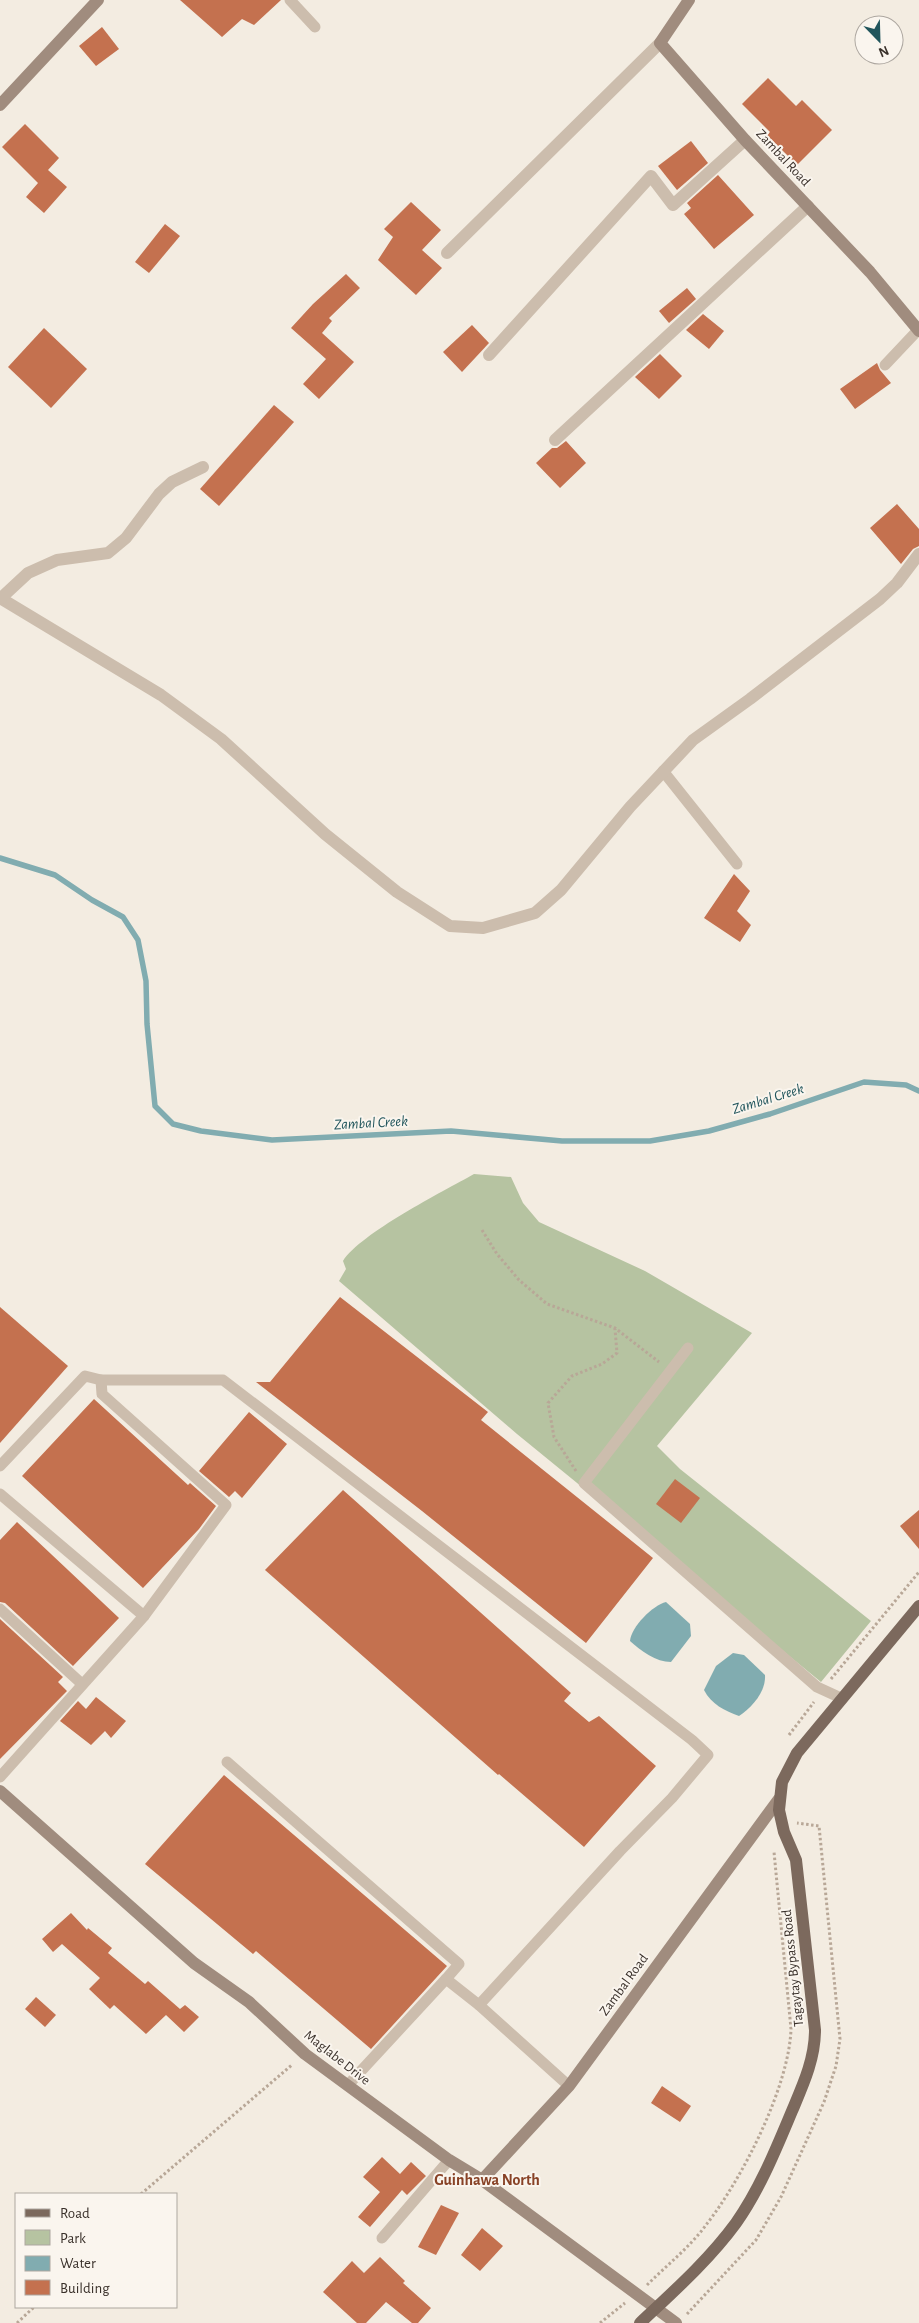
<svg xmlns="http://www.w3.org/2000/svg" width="919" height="2323" font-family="'Alegreya Sans',sans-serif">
  <rect width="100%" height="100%" fill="#f3ece1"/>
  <!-- green -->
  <path fill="#b6c3a1" d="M474 1174 511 1177 523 1203 539 1222 645 1271 752 1333 657 1446 680 1469 871 1621 821 1682 517 1434 339 1281 346 1269 343 1261C361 1233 442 1192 474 1174Z"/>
  <!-- water -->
  <g fill="#81acb0">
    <path d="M666 1602 690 1624 691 1636 671 1662C656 1662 641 1651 630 1641 631 1627 653 1605 666 1602Z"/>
    <path d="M733 1653 744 1655 765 1675C766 1692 752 1707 739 1716 725 1711 711 1704 704 1690L716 1666Z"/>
  </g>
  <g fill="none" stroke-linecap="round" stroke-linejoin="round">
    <!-- stream -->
    <path stroke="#81acb0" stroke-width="5.5" d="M0 858 55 875 92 900 123 917 138 940 146 981 147 1024 155 1106 173 1124 201 1131 272 1140 451 1131 562 1141H650L709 1131 770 1114 864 1082 906 1085 919 1091"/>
  </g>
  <!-- building -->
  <g fill="#c4714f">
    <path d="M180 0H281L254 25 242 19 222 37Z"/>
    <path d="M102 27 119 49 96 66 79 46Z"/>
    <path d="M768 78 796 106 802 100 832 130 797 165 767 135 770 132 742 104Z"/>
    <path d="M25 124 59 158 48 170 67 187 44 213 26 197 38 183 2 147Z"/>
    <path d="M691 141 708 163 677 190 658 166Z"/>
    <path d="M718 175 754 215 714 249 684 214 691 208 687 203Z"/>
    <path d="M411 202 441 230 422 250 442 268 416 295 378 260 393 237 384 229Z"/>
    <path d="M165 224 180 236 149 273 135 262Z"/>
    <path d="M346 274 360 288 329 318 332 321 322 333 354 362 319 399 303 384 326 359 291 328 313 304Z"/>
    <path d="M687 288 696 299 669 323 659 311Z"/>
    <path d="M703 314 724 331 709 349 686 330Z"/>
    <path d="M472 325 489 343 462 372 443 352Z"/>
    <path d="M44 328 87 369 51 408 8 367Z"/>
    <path d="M660 354 682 376 659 399 635 377Z"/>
    <path d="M877 363 880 370 891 383 855 409 840 389Z"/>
    <path d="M274 405 294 422 219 506 200 489Z"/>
    <path d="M566 441 586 463 560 488 536 463 552 448H557Z"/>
    <path d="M897 504 919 529V546L913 549 901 564 870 528Z"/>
    <path d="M734 874 750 891 737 911 751 925 740 942 704 918Z"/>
    <path d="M340 1297 488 1412 481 1420 653 1558 586 1643 422 1511 256 1382H270Z"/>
    <path d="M0 1307 68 1366 0 1443Z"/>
    <path d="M94 1399 188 1485 190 1483 216 1506 199 1529 143 1588 22 1476Z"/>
    <path d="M249 1412 287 1444 242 1498 235 1491 229 1497 199 1471Z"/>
    <path d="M675 1479 700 1498 681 1523 656 1504Z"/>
    <path d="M343 1490 571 1693 564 1701 589 1722 599 1716 656 1766 584 1847 499 1774 498 1775 265 1570Z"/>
    <path d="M919 1510V1549L900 1526Z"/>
    <path d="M17 1522 119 1618 73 1666 5 1603 0 1602V1540Z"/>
    <path d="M0 1619 63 1677 58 1682 67 1691 0 1759Z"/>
    <path d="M96 1697 126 1721 111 1738 105 1731 91 1745 60 1721 78 1701 86 1709Z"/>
    <path d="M224 1775 447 1966 371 2049 256 1951 253 1954 145 1864Z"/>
    <path d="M71 1913 87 1930 88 1928 112 1948 108 1953 145 1984 148 1981 180 2009 185 2005 199 2017 184 2032 166 2015 146 2034 114 2005 110 2009 89 1989 100 1978 62 1944 53 1952 42 1939Z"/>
    <path d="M36 1997 56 2015 45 2027 25 2009Z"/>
    <path d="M662 2086 691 2106 680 2122 651 2103Z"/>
    <path d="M382 2157 400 2174 411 2162 426 2176 407 2195 402 2190 370 2227 358 2217 380 2192 363 2177Z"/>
    <path d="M441 2205 459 2213 436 2255 418 2247Z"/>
    <path d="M482 2228 503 2246 480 2271 461 2255Z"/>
    <path d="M380 2257 405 2281 403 2283 431 2308 418 2323H412L386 2302 366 2323H357L323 2292 352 2261 364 2273Z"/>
  </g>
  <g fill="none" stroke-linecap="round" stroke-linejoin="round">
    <!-- path -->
    <g stroke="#b8a797" stroke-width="3" stroke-dasharray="2.5 2.5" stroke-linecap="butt">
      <path d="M482 1230 497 1254 519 1280 547 1304 615 1328 659 1362"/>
      <path d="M576 1471 554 1437 548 1403 572 1376 602 1364 617 1353 615 1329"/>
      <path d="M831 1679 919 1572"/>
      <path d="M789 1735 814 1702"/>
      <path d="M141 2194 293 2064"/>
      <path d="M647 2285C667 2265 690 2247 706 2225 742 2179 789 2087 791 2029L774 1852"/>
      <path d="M687 2314 756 2240 781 2197 824 2102 836 2066 840 2039 819 1826 797 1823"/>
      <path d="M17 2323 34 2307"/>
      <path d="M600 2323 625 2303"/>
    </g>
    <!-- lane -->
    <g stroke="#ccbdad" stroke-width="11">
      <path d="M290 0 315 27"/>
      <path d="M885 365 918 330"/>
      <path d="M663 771 737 864"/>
      <path d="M688 1348 584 1483 817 1687 841 1698"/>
      <path d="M0 1466 85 1376 101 1380"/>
      <path d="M0 1494 144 1616"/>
      <path d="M0 1609 82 1684"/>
      <path d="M227 1762 459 1964 446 1979"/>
      <path d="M0 1777 144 1616 226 1505 102 1394 101 1380H223L692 1740 708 1755 672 1798 620 1851 479 2005"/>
      <path d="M348 2085 446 1979 479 2005 569 2086"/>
      <path d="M382 2238 449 2160"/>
    </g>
    <!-- street -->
    <g stroke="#ccbdad" stroke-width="12">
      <path d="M447 253 660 43"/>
      <path d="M489 355 651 176 673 205 745 140"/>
      <path d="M555 440 808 206"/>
      <path d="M0 598 161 695 221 739 325 834 397 892 450 926 483 928 535 913 561 890 630 807 693 740 750 699 880 599 897 583 919 554"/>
      <path d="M1 598 28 573 57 560 108 553 126 538 159 494 172 482 203 467"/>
    </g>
    <!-- secondary -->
    <g stroke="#a08c7e" stroke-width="12">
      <path d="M689 0 660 43 745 140 870 272 919 331"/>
      <path d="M0 105 98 0"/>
      <path d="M0 1791 194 1963 249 2002 305 2054 449 2160 482 2180 676 2323"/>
      <path d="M482 2180 569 2086 779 1799"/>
    </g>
    <!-- primary -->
    <path stroke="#7c695d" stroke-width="12" d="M640 2323C673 2292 709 2260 736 2223 760 2189 776 2149 792 2111 803 2085 815 2059 815 2030L796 1860 784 1832 779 1810 782 1782 797 1753 919 1606"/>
  </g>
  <g text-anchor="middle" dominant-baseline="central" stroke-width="4" stroke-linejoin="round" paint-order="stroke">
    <!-- street labels -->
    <g font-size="14" fill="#3a312b" stroke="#faf5ee">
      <text transform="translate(783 158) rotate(47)">Zambal Road</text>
      <text transform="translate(793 1968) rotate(-96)">Tagaytay Bypass Road</text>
      <text transform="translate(624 1985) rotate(-54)">Zambal Road</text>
      <text transform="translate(337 2058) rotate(38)">Maglabe Drive</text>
    </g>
    <!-- water labels -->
    <g font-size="15" font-style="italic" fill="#21555c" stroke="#faf5ee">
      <text transform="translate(768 1099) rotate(-17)">Zambal Creek</text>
      <text transform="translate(371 1123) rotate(-3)">Zambal Creek</text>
    </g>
    <!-- quarter labels -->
    <g font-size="16" font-weight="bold" fill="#884226" stroke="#faf5ee">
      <text x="487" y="2180">Guinhawa North</text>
    </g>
  </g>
  <!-- legend -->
  <rect x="15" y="2193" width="162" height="115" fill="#faf5ee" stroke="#ada7a0"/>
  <rect x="25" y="2209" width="25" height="8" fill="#7c695d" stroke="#ada7a0"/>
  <text x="60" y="2218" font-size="15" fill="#3a312b">Road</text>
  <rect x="25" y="2230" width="25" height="15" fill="#b6c3a1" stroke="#ada7a0"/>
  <text x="60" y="2243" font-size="15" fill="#3a312b">Park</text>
  <rect x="25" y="2256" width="25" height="15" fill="#81acb0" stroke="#ada7a0"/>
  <text x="60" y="2268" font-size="15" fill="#3a312b">Water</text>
  <rect x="25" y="2280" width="25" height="15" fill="#c4714f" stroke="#ada7a0"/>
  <text x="60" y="2293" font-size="15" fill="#3a312b">Building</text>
  <!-- north arrow -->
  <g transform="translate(879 40) rotate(157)"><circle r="24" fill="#faf5ee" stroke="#ada7a0"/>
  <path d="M0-4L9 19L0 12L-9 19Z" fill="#21555c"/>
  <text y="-8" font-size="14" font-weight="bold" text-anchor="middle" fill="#3a312b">N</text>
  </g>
</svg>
